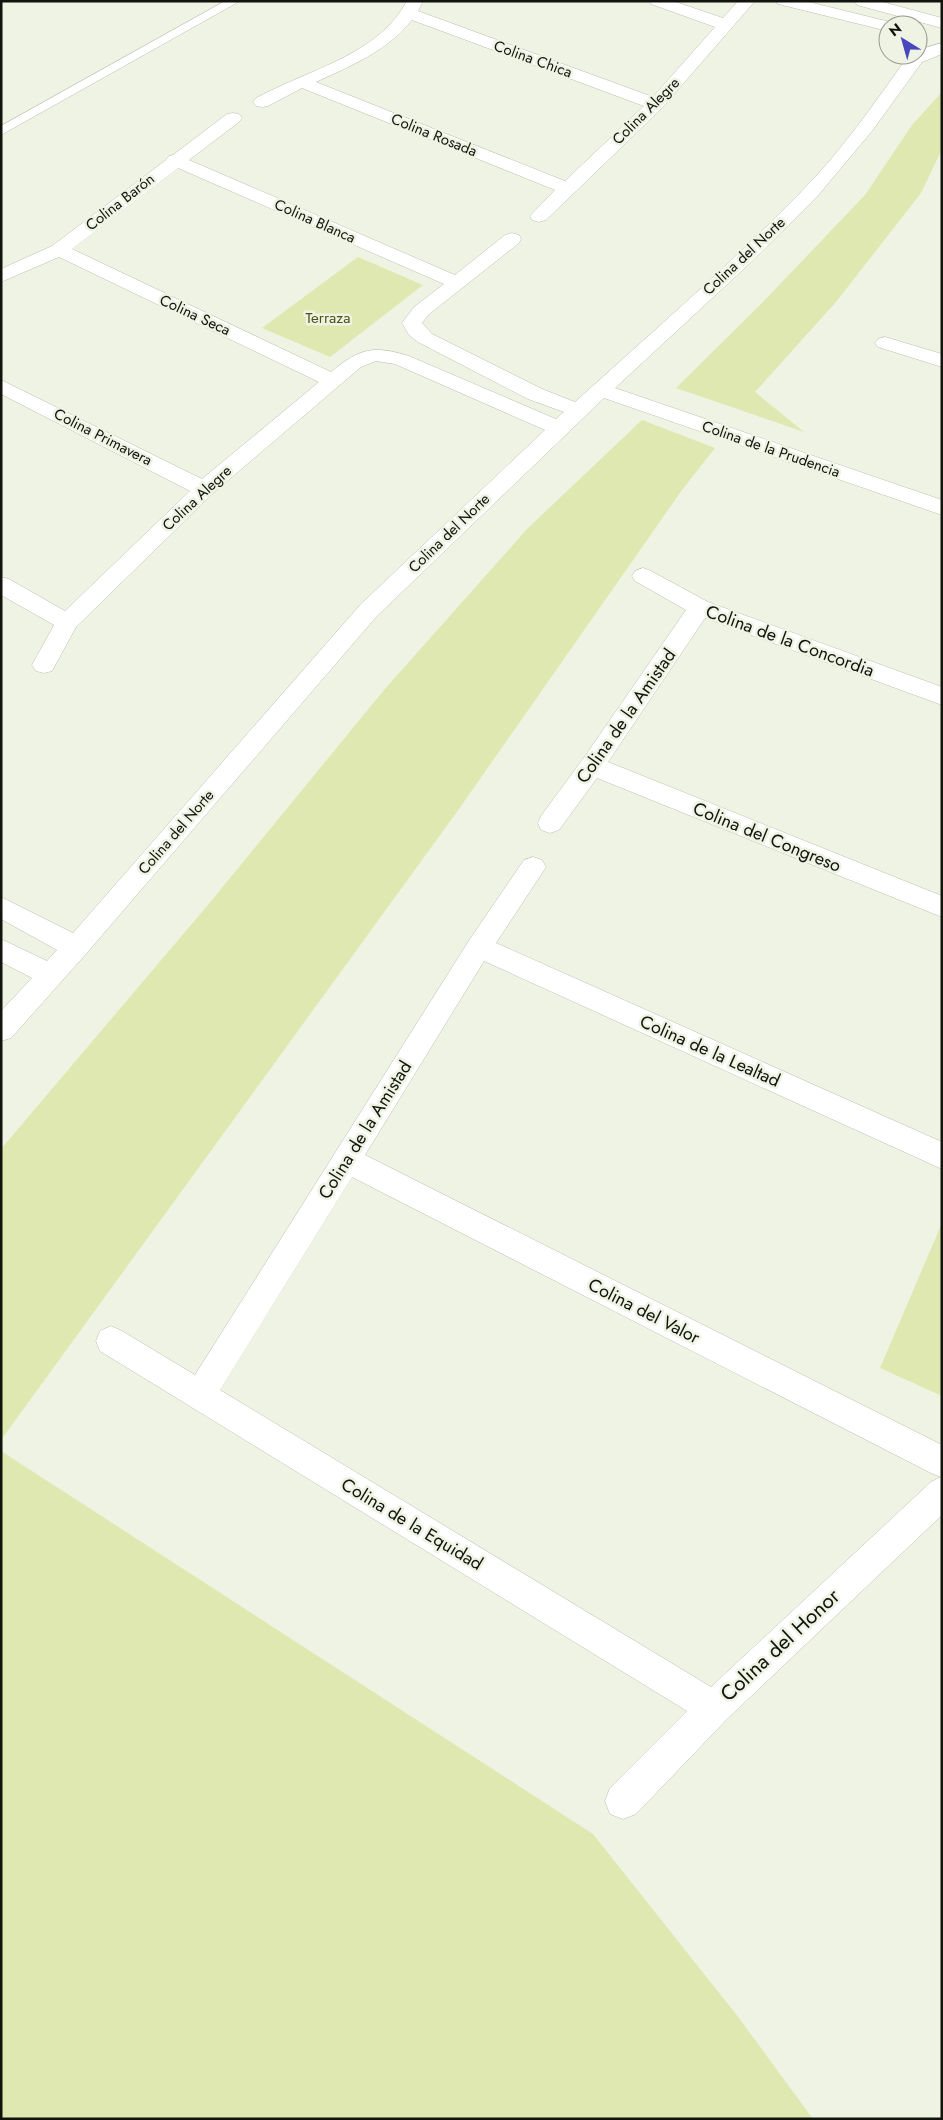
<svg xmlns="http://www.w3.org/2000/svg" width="943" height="2120" font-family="Jost,sans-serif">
  <rect width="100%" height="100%" fill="#eff3e3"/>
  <!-- green -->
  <g fill="#dfe8b1">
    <path d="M942 92V149L921 193 836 302 755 392 804 432 676 388 763 302 865 195 912 125Z"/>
    <path d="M358 257 423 285 330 357 262 328Z"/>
    <path d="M642 420 715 448 682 490 459 809 1 1440V1149L207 906 384 690 528 528Z"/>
    <path d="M942 1223V1396L880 1368Z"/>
    <path d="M1 1451 593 1834 739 2018 813 2119H1Z"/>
  </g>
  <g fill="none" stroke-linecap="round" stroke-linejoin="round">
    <!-- lane casing -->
    <g stroke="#bcbfb0" stroke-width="1">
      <path id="lane" d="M225 1H240L1 135V126Z"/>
    </g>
    <!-- street casing -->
    <g stroke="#bcbfb0" stroke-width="1">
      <g id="street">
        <path d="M407 1H423L418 11 653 97 715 27 651 4 649 1H673L723 18 738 1H755L662 108 546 220 539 222 532 220 530 216 555 190 302 88 268 106 262 107 256 106 253 102 256 98 266 93C315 68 379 53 407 1ZM412 20 644 106 565 181 316 82C352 65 386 52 412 20Z"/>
        <path d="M776 1H805L894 23 896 25H888V31L778 4Z"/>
        <path d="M879 1 942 18V28L857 5 855 2Z"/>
        <path d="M942 43V54L922 62 872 131 815 199 748 265 615 388 942 500V515L604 398 376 617 85 955 11 1038 1 1041V1011L32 978 1 962V939L47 961 57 950 1 919V897L73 933 360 605 545 430 395 364 376 361 361 367 212 494 76 627 52 671 44 673 36 671 32 665 54 625 1 595V577L9 579 65 611 190 491 1 394V380L202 479 319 382 59 257 1 282V269L52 246 166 160 169 156 173 155 227 114 233 113 239 114 242 118 239 122 189 160 455 275 505 235 512 233 519 235 521 239 519 243 428 315 422 323 432 334 542 389 575 402C651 333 729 266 801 192 842 151 875 102 909 55H918V50ZM178 168 444 284 414 307 402 323 409 335 418 342 528 399 564 412 556 419 409 356C373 345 360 348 331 372L72 249Z"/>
        <path d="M885 337 942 354V367L878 347 875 343 878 339Z"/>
        <path d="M643 568 651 571 708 602 942 687V705L705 618 608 762 942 896V917L597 778 559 830 550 833 541 830 538 823 541 816 583 759 686 610 635 581 632 576 635 571Z"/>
        <path d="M533 857 542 860 546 867 496 943 942 1142V1169L484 961 365 1155 942 1445V1515L726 1720 636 1814 623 1819 610 1814 605 1801 610 1788 687 1711 100 1351 96 1341 100 1331 111 1326 122 1331 195 1375 470 939 524 860ZM352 1177 931 1473 941 1477 931 1482 711 1687 220 1390Z"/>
      </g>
    </g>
    <!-- lane -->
    <use href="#lane" fill="#fff" fill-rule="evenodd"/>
    <!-- street -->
    <use href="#street" fill="#fff" fill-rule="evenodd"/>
  </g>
  <g text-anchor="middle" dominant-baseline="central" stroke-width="5" stroke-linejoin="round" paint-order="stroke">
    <!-- far-street labels -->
    <g font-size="15" fill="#12130d" stroke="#eff3e3">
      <text transform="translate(533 59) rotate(20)">Colina Chica</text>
      <text transform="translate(646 111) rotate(-45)">Colina Alegre</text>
      <text transform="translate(434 135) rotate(22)">Colina Rosada</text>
      <text transform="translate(120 202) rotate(-38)">Colina Barón</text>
      <text transform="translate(315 221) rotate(24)">Colina Blanca</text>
      <text transform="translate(744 256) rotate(-43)">Colina del Norte</text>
      <text transform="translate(195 315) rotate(25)">Colina Seca</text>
      <text transform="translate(103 437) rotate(27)">Colina Primavera</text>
      <text transform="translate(771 449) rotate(19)">Colina de la Prudencia</text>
      <text transform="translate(197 498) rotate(-43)">Colina Alegre</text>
      <text transform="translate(449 533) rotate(-44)">Colina del Norte</text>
      <text transform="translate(176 832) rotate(-49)">Colina del Norte</text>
    </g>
    <!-- far-park labels -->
    <g font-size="15" fill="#4c5317" stroke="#eff3e3">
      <text x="328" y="318">Terraza</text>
    </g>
    <!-- street labels -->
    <g font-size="18" fill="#12130d" stroke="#eff3e3">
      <text transform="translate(790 641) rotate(20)">Colina de la Concordia</text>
      <text transform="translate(626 716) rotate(-55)">Colina de la Amistad</text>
      <text transform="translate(767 837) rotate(22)">Colina del Congreso</text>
      <text transform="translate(710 1051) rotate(24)">Colina de la Lealtad</text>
      <text transform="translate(365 1130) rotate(-58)">Colina de la Amistad</text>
      <text transform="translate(644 1311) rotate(27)">Colina del Valor</text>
      <text transform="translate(412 1524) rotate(31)">Colina de la Equidad</text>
    </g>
    <!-- near-street labels -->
    <g font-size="21" fill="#12130d" stroke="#eff3e3">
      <text transform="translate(780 1645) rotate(-43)">Colina del Honor</text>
    </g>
  </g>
  <!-- border -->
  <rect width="943" height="2120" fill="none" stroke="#12130d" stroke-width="5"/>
  <!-- north arrow -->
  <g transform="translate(903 40) rotate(323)"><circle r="24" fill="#eff3e3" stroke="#97998d"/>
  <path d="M0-4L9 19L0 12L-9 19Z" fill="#4947bd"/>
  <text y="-8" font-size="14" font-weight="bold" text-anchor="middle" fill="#12130d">N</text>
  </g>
</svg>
